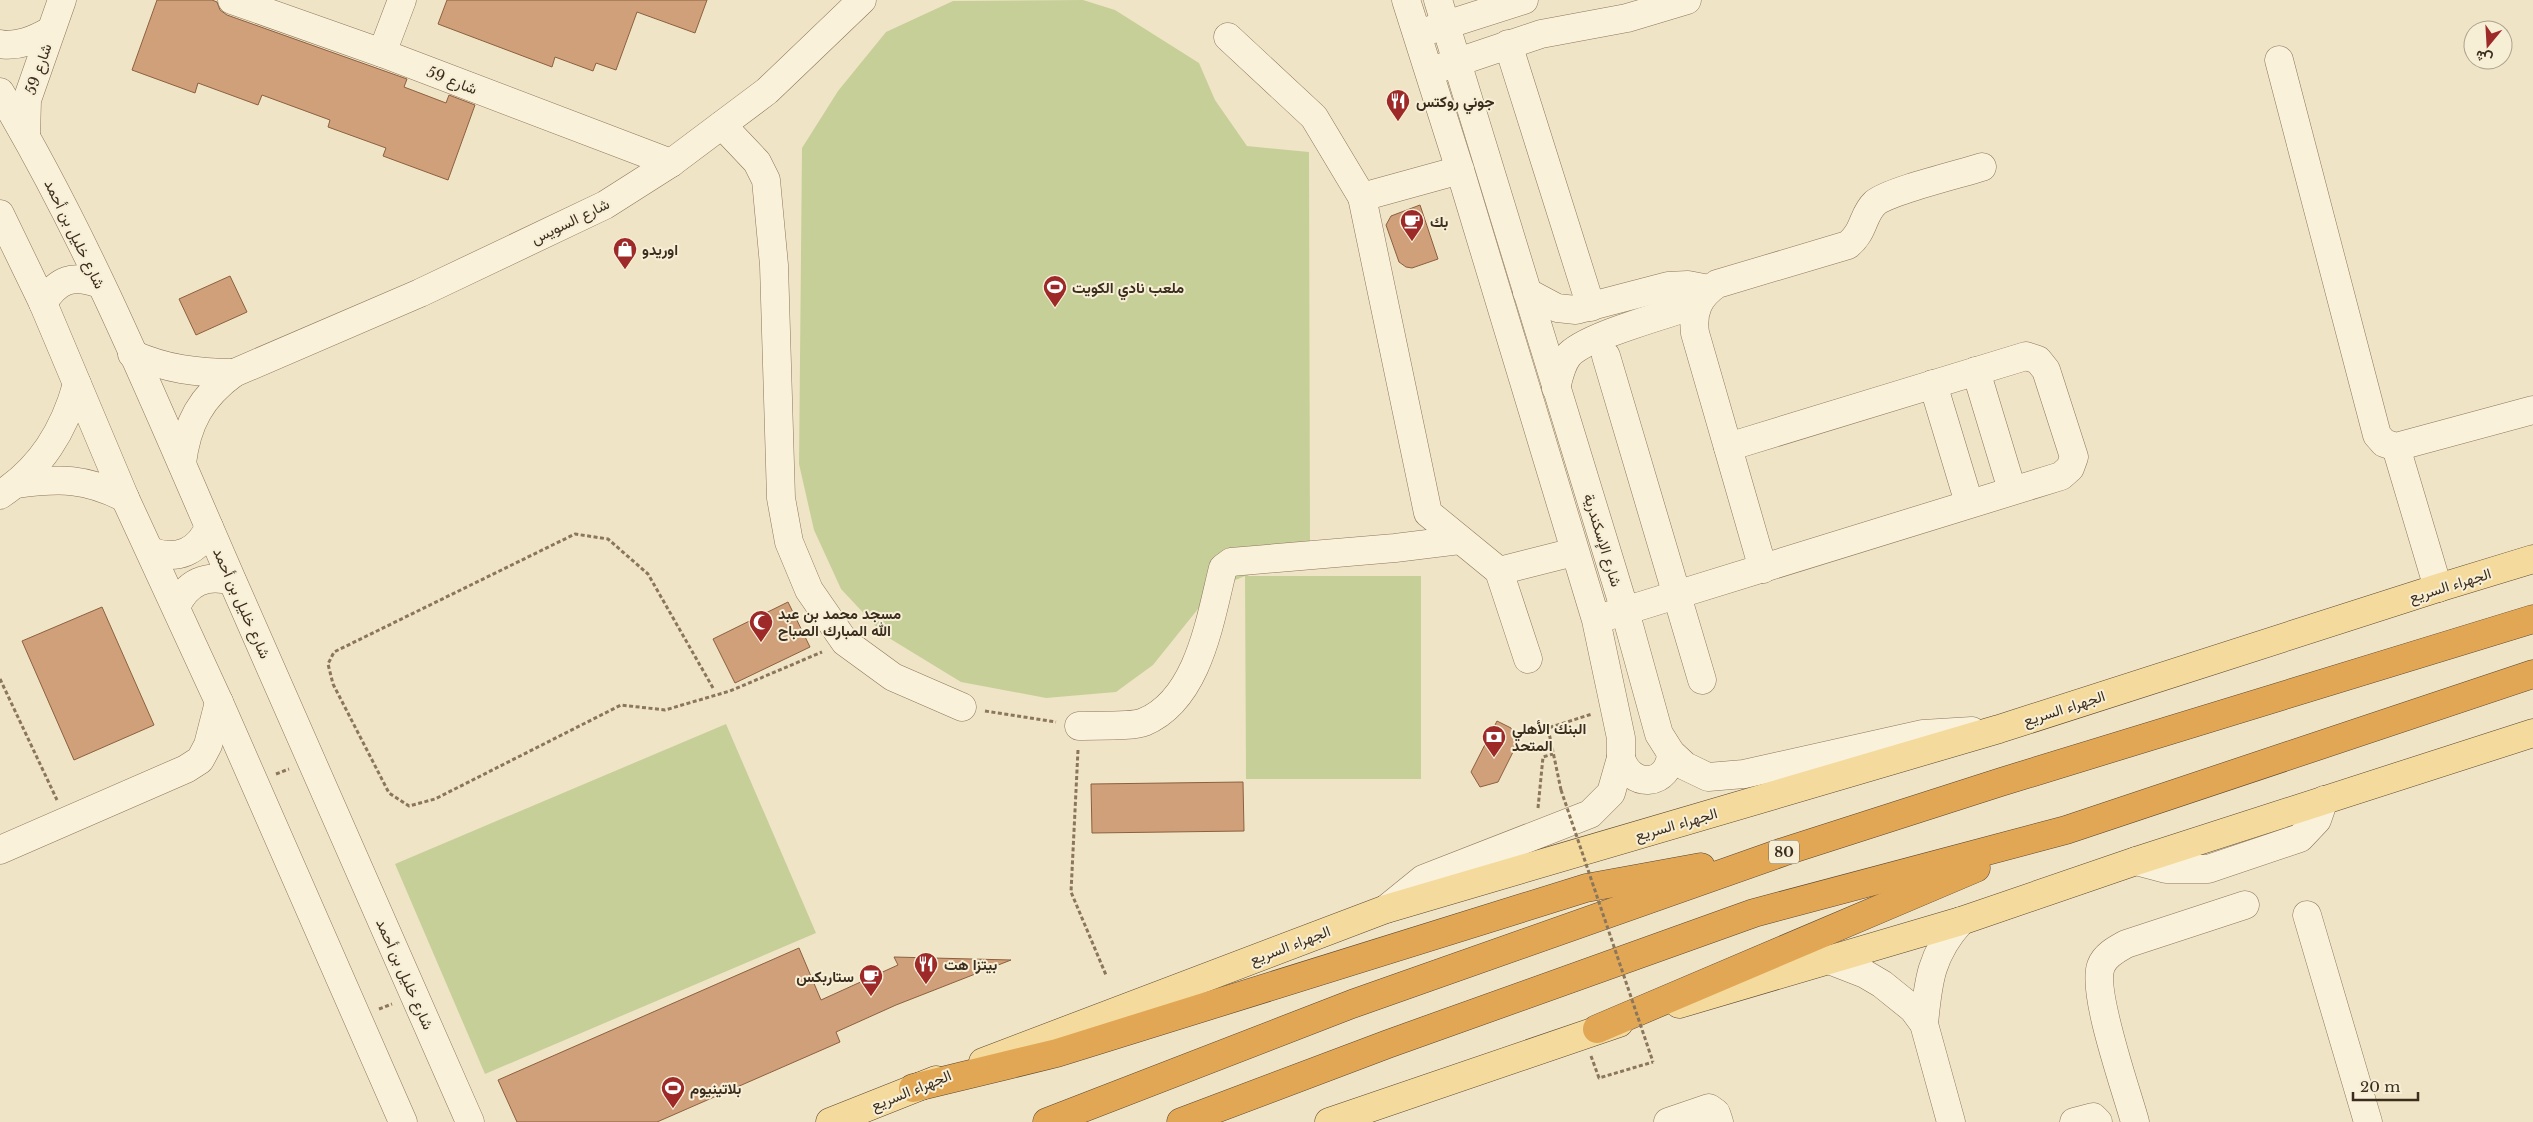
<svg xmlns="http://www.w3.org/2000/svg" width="2533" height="1122" font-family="'Libre Baskerville',Vazirmatn,serif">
  <rect width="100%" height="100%" fill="#f0e4c6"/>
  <!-- pitch -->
  <g fill="#c7cf99">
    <path d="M1083 0 1115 10 1199 63 1215 100 1247 146 1309 152 1310 548 1247 576H1421V779H1246L1245 576 1214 589 1153 665 1116 692 1046 698 961 682 884 635 841 589 814 530 799 464 802 148 838 91 886 32 953 1Z"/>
    <path d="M726 724 816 933 485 1074 395 864Z"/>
  </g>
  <!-- building -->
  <g fill="#cfa07a" stroke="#8c603f">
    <path d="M157 0H212L217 2 220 10 227 15 407 79 404 87 446 103 449 95 475 105 448 180 383 156 386 148 328 127 330 120 262 95 258 105 198 83 195 93 132 70Z"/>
    <path d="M447 0H707L695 33 637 12 616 70 596 63 593 71 555 57 552 67 438 24Z"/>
    <path d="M1420 205 1438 259 1412 268 1406 267 1399 262 1386 225 1391 216Z"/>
    <path d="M230 276 247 312 196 335 179 299Z"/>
    <path d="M788 602 810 647 735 683 713 639Z"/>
    <path d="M102 607 154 725 74 760 22 641Z"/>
    <path d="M1497 721 1511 728 1517 744 1498 782 1480 787 1471 772Z"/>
    <path d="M1243 782 1244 831 1092 833 1091 784Z"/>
    <path d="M799 948 821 1000 898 965 894 957 1011 960 896 1005 836 1032 840 1042 657 1122H517L498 1080Z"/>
  </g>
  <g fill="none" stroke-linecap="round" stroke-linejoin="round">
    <!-- minor casing -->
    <g stroke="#8c765b" stroke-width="29">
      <g id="minor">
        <path d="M232 0 382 53 671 163"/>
        <path d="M1438 0 1625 611 1659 734 1671 753 1685 766 1708 777 1744 774 1923 734 1972 731"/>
        <path d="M1430 30 1524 0"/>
        <path d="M1228 37 1314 117 1362 197 1428 513 1499 571 1528 659"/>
        <path d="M0 44C18 47 34 40 50 31"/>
        <path d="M1508 44 1591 307"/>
        <path d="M382 53 402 0"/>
        <path d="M2279 60 2377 435 2384 443 2396 447 2533 410"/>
        <path d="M1440 68 1541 34 1627 18 1687 0"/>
        <path d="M0 92C92 246 160 415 232 580 310 761 391 941 470 1122"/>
        <path d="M722 125 757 162 766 180 774 265 781 498 789 542 809 590 845 642 893 677 962 707"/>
        <path d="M26 136 27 100 62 0"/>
        <path d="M1362 197 1460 170"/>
        <path d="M0 214 43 303 125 498 219 702 403 1122"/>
        <path d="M1527 292 1557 308 1576 310 1668 286 1688 285 1709 289"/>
        <path d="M43 303C58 279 73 274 100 284"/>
        <path d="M132 354C166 369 197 373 234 373"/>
        <path d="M1606 356 1702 680"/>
        <path d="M1976 371 2012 490"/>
        <path d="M1933 384 1969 503"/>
        <path d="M1556 388C1559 377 1561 365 1568 356 1584 336 1670 314 1697 304"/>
        <path d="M2396 447 2438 588"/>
        <path d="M182 463C187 423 201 397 234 373L420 293 605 205 671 163 767 91 862 0"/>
        <path d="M17 484C60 478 86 478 125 498"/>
        <path d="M0 495C41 468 64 431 77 384"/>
        <path d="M152 552C178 560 198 552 209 527"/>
        <path d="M1763 569 1695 333C1692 311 1699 296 1717 284L1848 245C1865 231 1862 215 1875 203 1889 191 1960 174 1982 167"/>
        <path d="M1499 571 1574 552"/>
        <path d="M176 607C187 582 206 574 232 581"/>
        <path d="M1608 616 2061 476 2070 468 2074 457 2046 370 2038 360 2026 356 1728 447"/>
        <path d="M1079 726C1093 725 1133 727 1144 722 1199 699 1210 619 1223 568L1231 562 1395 548 1460 540"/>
        <path d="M1621 758C1631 790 1670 786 1671 753"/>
        <path d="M0 850 186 769 200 760 208 745 219 702"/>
        <path d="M2136 861 2166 869H2208L2300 838 2317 820 2324 800"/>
        <path d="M1386 909 1423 879 1590 814 1611 793 1621 758V738L1596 620 1460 170 1406 0"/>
        <path d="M2307 915 2368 1122"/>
        <path d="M1829 960 1865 974 1882 984 1913 1009 1924 1024 1951 1122"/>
        <path d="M1924 1024C1928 981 1931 954 1961 921"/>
        <path d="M1668 1122 1709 1108 1716 1113 1719 1122"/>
        <path d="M2074 1122 2093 1117 2098 1122"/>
        <path d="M2135 1122C2127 1092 2091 992 2101 966 2105 955 2117 949 2126 944L2245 905"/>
      </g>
    </g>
    <!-- major casing -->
    <g stroke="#5a442f" stroke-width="29">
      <g id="major">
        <path d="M1679 1004 1961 921 2136 861 2533 733"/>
        <path d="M983 1062 1386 909 1999 729 2438 588 2533 559"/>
        <path d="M830 1122 936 1080"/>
        <path d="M1329 1122 1619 1023"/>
      </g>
    </g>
    <!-- highway casing -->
    <g stroke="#5a442f" stroke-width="29">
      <g id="highway">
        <path d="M1597 1029 1976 868"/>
        <path d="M913 1088 1057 1053 1586 888 1701 867"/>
        <path d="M1047 1122 1352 1004 1783 852 2001 782 2533 619"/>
        <path d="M1181 1122 1388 1044 1754 913 2066 830 2533 674"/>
      </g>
    </g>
    <!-- path -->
    <g stroke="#8c765b" stroke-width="3" stroke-dasharray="4 2.5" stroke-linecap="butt">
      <path d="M0 679 57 800"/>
      <path d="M713 688 648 574 608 539 575 534 334 652 328 664 333 684 389 793 409 806 435 799 621 705 665 710 730 691 822 652"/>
      <path d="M985 711 1056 722"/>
      <path d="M1078 750 1071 892 1106 975"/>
      <path d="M276 774 289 769"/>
      <path d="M1561 790 1548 728 1592 714"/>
      <path d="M1538 808 1543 757 1553 754"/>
      <path d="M379 1009 392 1004"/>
      <path d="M1591 1056 1599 1078 1653 1062"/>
    </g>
    <!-- minor -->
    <use href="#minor" stroke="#faf1da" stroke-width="28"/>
    <!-- major -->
    <use href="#major" stroke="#f4db9d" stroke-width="28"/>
    <!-- highway -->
    <use href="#highway" stroke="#e1a755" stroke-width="28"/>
    <!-- path-bridge -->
    <path stroke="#8c765b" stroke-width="3" stroke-dasharray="4 2.5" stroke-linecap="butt" d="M1561 790 1653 1062"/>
  </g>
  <!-- icons -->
  <defs>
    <g id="restaurant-pin" transform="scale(1.25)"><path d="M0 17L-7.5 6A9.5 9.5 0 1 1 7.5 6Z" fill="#9d2a28" stroke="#f7eed6"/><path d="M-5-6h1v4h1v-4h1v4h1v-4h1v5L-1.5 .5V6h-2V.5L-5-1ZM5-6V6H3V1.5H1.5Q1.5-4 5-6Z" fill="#fff"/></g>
    <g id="cafe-pin" transform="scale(1.25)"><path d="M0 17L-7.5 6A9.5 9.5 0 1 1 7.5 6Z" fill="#9d2a28" stroke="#f7eed6"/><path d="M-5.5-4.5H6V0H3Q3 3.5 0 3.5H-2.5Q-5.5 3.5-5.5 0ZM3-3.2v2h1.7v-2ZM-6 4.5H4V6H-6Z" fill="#fff"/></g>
    <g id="shop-pin" transform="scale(1.25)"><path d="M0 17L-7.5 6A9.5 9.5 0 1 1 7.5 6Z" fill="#9d2a28" stroke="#f7eed6"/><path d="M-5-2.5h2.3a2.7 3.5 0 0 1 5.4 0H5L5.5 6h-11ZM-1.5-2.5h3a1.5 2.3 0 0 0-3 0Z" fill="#fff"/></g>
    <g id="stadium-pin" transform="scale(1.25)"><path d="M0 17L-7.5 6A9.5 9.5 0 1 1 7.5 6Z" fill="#9d2a28" stroke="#f7eed6"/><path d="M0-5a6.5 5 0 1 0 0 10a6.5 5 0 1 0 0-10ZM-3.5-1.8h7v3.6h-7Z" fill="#fff"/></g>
    <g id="mosque-pin" transform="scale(1.25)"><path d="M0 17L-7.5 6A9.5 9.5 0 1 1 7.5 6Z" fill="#9d2a28" stroke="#f7eed6"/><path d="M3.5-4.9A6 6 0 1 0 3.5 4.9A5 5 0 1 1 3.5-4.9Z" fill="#fff"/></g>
    <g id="bank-pin" transform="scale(1.25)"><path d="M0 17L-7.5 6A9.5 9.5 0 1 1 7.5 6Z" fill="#9d2a28" stroke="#f7eed6"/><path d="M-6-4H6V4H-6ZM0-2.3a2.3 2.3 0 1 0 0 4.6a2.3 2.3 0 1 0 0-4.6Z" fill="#fff"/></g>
  </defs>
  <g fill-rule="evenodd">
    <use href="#restaurant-pin" x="1398" y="101"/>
    <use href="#cafe-pin" x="1412" y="221"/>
    <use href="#shop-pin" x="625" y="249"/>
    <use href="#stadium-pin" x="1055" y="287"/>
    <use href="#mosque-pin" x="761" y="622"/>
    <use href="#bank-pin" x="1494" y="737"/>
    <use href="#restaurant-pin" x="926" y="964"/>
    <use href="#cafe-pin" x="871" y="976"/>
    <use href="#stadium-pin" x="673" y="1088"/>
  </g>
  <g text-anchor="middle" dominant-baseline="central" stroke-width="4" stroke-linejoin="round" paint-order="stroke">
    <!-- shield labels -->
    <rect fill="#f7eed6" stroke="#746856" stroke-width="1" x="1769" y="840.5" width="30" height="23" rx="4"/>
    <g font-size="14" font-weight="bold" fill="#3c2e1f">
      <text x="1784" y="852">80</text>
    </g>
    <!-- street labels -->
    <g font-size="15" fill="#3c2e1f" stroke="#f7eed6">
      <text transform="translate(38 69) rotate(-71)">شارع 59</text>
      <text transform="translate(452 80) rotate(21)">شارع 59</text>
      <text transform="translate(570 221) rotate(-26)">شارع السويس</text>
      <text transform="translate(75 234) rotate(64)">شارع خليل بن أحمد</text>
      <text transform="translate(1603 540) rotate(73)">شارع الإسكندرية</text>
      <text transform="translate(2450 585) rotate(-17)">الجهراء السريع</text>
      <text transform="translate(242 603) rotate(66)">شارع خليل بن أحمد</text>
      <text transform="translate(2064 708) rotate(-18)">الجهراء السريع</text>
      <text transform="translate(1676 824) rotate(-16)">الجهراء السريع</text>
      <text transform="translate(1290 945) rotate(-21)">الجهراء السريع</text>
      <text transform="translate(405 974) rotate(66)">شارع خليل بن أحمد</text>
      <text transform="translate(911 1090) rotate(-22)">الجهراء السريع</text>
    </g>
    <!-- poi labels -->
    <g font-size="15" font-weight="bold" fill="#3c2e1f" stroke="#f7eed6" text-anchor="start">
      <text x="1416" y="101">جوني روكتس</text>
      <text x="1430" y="221">بك</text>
      <text x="642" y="249">اوريدو</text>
      <text x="1072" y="287">ملعب نادي الكويت</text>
      <text x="778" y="613">مسجد محمد بن عبد<tspan x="778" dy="17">الله المبارك الصباح</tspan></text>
      <text x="1512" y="728">البنك الأهلي<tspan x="1512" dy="17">المتحد</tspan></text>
      <text x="944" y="964">بيتزا هت</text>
      <text x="854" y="976" text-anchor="end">ستاربكس</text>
      <text x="690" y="1088">بلاتينيوم</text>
    </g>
  </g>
  <!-- north arrow -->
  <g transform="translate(2488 45) rotate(198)"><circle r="24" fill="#f7eed6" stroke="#aca18d"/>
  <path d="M0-4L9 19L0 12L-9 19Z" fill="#9d2a28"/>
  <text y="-8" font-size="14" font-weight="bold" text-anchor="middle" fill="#3c2e1f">ش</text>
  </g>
  <!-- scale -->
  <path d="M2353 1092v8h65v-8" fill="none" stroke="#3c2e1f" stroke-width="2.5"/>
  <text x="2360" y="1092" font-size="15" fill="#3c2e1f" stroke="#f7eed6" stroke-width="4" paint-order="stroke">20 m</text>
</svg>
